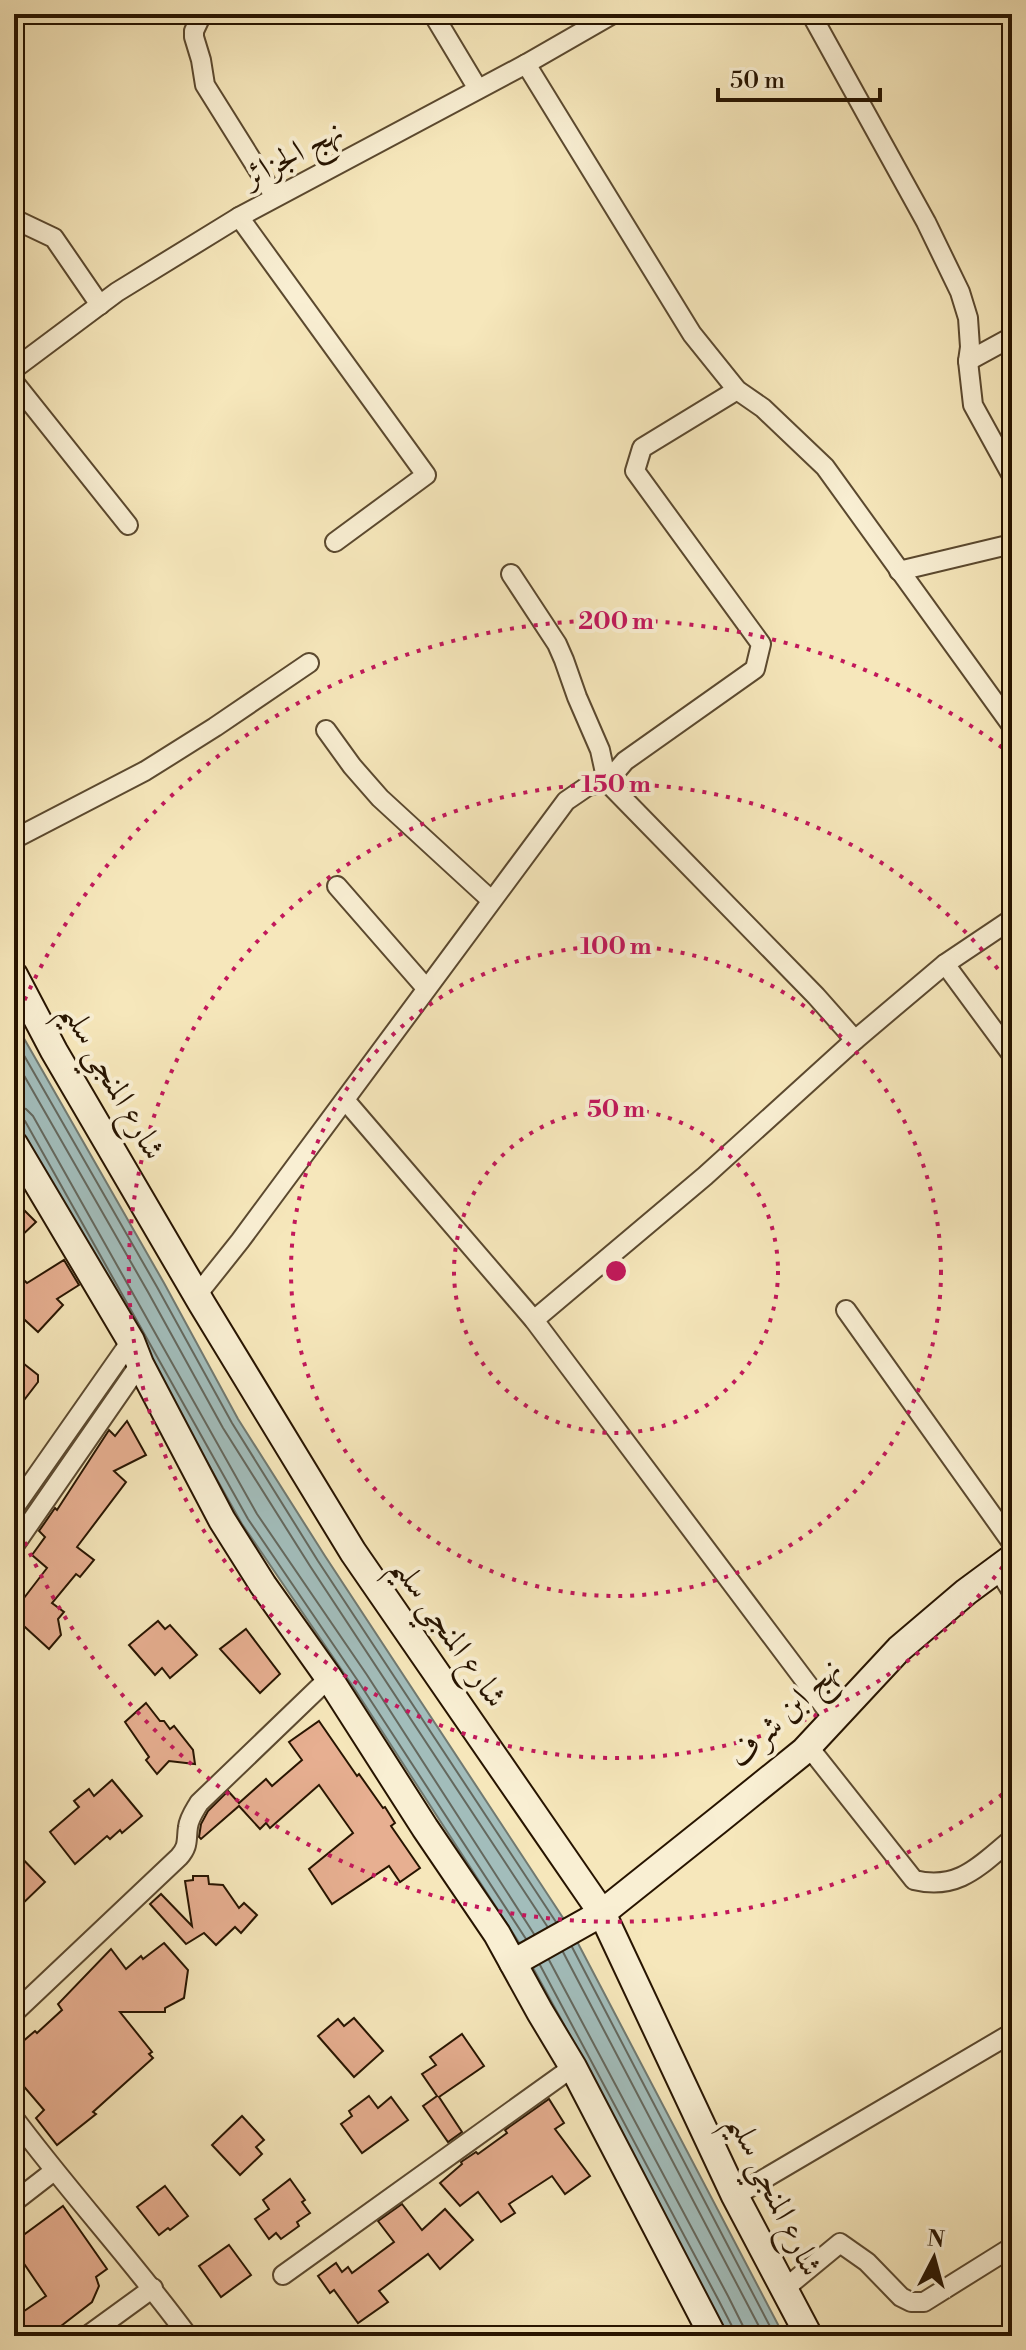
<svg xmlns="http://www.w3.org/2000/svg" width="1026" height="2350" font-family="'Libre Bodoni',Amiri,serif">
  <rect width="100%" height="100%" fill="#f6e7bb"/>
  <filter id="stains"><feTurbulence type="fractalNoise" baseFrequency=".0025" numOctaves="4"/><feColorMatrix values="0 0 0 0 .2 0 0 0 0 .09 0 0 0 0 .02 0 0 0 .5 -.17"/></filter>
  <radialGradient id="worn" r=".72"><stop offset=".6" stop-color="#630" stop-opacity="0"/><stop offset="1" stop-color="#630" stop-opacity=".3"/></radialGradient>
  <!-- water -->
  <path fill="#a2bdbb" stroke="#717970" stroke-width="2" d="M14 1021 164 1283 238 1419 325 1556 571 1930 784 2336H728L585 2063 520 1944 352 1685 242 1524 14 1119Z"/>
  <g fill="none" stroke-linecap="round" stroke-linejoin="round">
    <!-- shore -->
    <g stroke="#64685e" stroke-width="2">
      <path d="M14 1038 157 1287 232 1423 318 1561 556 1922"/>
      <path d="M14 1058 148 1292 223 1428 310 1566 547 1926"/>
      <path d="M14 1106 26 1109 33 1116 257 1514 367 1675 534 1934"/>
      <path d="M14 1116 20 1117 25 1121 248 1519 358 1681 526 1939"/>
      <path d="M572 1947 775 2336"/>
      <path d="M563 1952 764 2336"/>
      <path d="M549 1960 728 2296 743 2326 745 2336"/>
      <path d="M540 1965 719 2301 734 2330 735 2336"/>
    </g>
  </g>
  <!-- building -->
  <g fill="#e7af91" stroke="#271400" stroke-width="2">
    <path d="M14 1200 36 1222 14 1243Z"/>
    <path d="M64 1260 79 1285 57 1299 63 1305 38 1332 14 1310V1271L27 1283Z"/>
    <path d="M14 1356 38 1375V1382L14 1413Z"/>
    <path d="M127 1421 146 1455 114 1471 126 1482 77 1547 94 1560 80 1577 76 1574 52 1603 64 1612 58 1619 61 1635 49 1649 14 1617V1611L47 1568 32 1555 45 1537 39 1531 55 1508 57 1510 109 1430 115 1436Z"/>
    <path d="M158 1621 165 1629 170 1625 197 1655 170 1678 162 1668 155 1675 129 1645Z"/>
    <path d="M246 1629 280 1674 260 1693 220 1649Z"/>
    <path d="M146 1703 160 1721H164L170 1729 174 1726 193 1750 195 1764 169 1761 157 1774 146 1760 149 1757 125 1722Z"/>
    <path d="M319 1721 357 1776 359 1774 383 1808 385 1807 395 1823 391 1826 420 1868 400 1882 389 1866 332 1904 309 1869 353 1833 319 1785 270 1828 266 1823 260 1829 239 1806 201 1839 199 1837 201 1824 208 1811 228 1791 239 1803 266 1779 272 1786 302 1760 289 1742Z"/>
    <path d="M112 1780 142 1816 122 1833 120 1830 110 1839 107 1836 75 1864 50 1832 79 1807 74 1801 89 1789 94 1796Z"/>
    <path d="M14 1850 45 1882 14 1912Z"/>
    <path d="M193 1876H208L209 1884 223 1885 239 1908 244 1903 257 1915 241 1933 235 1927 216 1945 204 1933 186 1944 150 1904 161 1894 192 1926 185 1881 193 1880Z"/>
    <path d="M164 1943 188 1970 184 1998 165 2008V2012H120L152 2052 149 2054 153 2058 93 2112 96 2114 57 2145 36 2118 44 2110 14 2075V2049L35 2031 37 2033 62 2010 58 2004 111 1949 126 1969 141 1956 143 1959Z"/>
    <path d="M354 2018 383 2051 354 2077 318 2036 338 2019 344 2026Z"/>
    <path d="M462 2034 484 2066 439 2097 462 2132 448 2142 423 2106 437 2096 422 2074 436 2065 430 2057Z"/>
    <path d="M369 2096 378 2108 391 2097 408 2120 362 2153 341 2124 352 2116 349 2111Z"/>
    <path d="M549 2099 564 2123 555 2129 590 2176 565 2194 552 2176 509 2204 515 2213 501 2222 478 2192 460 2206 440 2183 462 2164 461 2162 476 2152 478 2154 507 2133 505 2130Z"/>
    <path d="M242 2116 264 2140 256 2147 262 2154 240 2175 212 2145Z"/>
    <path d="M290 2179 305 2200 302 2202 310 2213 297 2222 299 2226 281 2239 276 2233 269 2239 255 2219 269 2209 263 2200Z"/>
    <path d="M165 2186 188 2216 170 2230 168 2228 159 2235 137 2207Z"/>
    <path d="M402 2204 422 2230 445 2209 473 2240 440 2269 428 2254 379 2291 388 2302 358 2323 334 2290 330 2293 318 2276 336 2263 342 2272 348 2267 352 2273 394 2242 378 2221Z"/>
    <path d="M63 2206 107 2269 96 2277 99 2286 92 2302 61 2326 47 2336H14V2318L46 2296 14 2249V2242Z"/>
    <path d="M229 2245 251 2275 221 2297 199 2266Z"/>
  </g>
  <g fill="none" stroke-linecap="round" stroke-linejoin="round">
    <!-- street casing -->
    <g stroke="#5b492f" stroke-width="22">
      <g id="street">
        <path d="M202 14 194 31V37L201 60 205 85 275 197"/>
        <path d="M433 14 478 89"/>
        <path d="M811 14 926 222 960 292 968 318 970 347 968 361 973 405 1012 476"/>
        <path d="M526 64 692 334 737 390 763 408 825 467 1012 726"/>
        <path d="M239 217 426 475 335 542"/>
        <path d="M14 219 54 238 100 305"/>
        <path d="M968 361 1012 337"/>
        <path d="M14 369 117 292 239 217 526 64 613 14"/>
        <path d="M14 382 128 525"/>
        <path d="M899 571 1012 544"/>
        <path d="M511 574 557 644 564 660 577 697 600 750 607 782 816 996 855 1040"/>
        <path d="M326 730 352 766 380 798 491 900"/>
        <path d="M14 839 145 771 215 727 309 663"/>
        <path d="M337 886 426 988"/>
        <path d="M945 964 1012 1055"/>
        <path d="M345 1100 534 1320 833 1718"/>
        <path d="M197 1295 240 1241 566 801 588 786 607 782 625 761 755 669 761 644 635 471 642 448 737 390"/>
        <path d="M846 1310 1012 1543"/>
        <path d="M534 1320 705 1176 855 1040 945 964 1012 919"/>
        <path d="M14 1508 131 1341"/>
        <path d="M14 1546 140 1364"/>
        <path d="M998 1569 1012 1592"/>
        <path d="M808 1746 914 1880C959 1891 980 1865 1012 1839"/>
        <path d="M14 2013 179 1857C189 1846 186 1840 188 1827 189 1818 195 1810 199 1803L329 1678"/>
        <path d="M14 2118C70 2193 133 2261 188 2336"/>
        <path d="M735 2196 1012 2033"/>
        <path d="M14 2202 54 2171"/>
        <path d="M283 2275 573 2067"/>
        <path d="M783 2290 840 2243 867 2262 901 2297 911 2302H924L1012 2247"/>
        <path d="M87 2336 153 2288"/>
      </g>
    </g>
    <!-- secondary casing -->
    <g stroke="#271400" stroke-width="30">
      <g id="secondary">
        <path d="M14 975 54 1051 202 1304 353 1552 602 1913 735 2196 809 2336"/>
        <path d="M14 1144 131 1341 140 1364 222 1520 263 1585 329 1678 425 1828 497 1934 540 2012 573 2067 713 2336"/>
        <path d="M513 1963 602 1913 721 1818 804 1751 899 1649 966 1592 1012 1558"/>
      </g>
    </g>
    <!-- street -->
    <use href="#street" stroke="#f9efd3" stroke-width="18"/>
    <!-- secondary -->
    <use href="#secondary" stroke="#f9efd3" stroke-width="26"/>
  </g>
  <!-- distance rings -->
  <g fill="none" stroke="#c2185b" stroke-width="4" stroke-dasharray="4 8">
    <circle cx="616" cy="1271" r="162"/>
    <circle cx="616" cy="1271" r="325"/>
    <path d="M1010 1557A487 487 0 1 1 1010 985"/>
    <path d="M1012 1787A650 650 0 0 1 15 1520M15 1022A650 650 0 0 1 1012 755"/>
  </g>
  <g text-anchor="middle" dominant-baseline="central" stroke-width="8" stroke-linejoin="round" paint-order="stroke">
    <!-- street labels -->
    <g font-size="32" fill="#271400" stroke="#f9efd3">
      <text transform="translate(293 154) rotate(-28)">نهج الجزائر</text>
      <text transform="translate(113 1081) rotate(60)">شارع المنجي سليم</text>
      <text transform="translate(449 1632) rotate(55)">شارع المنجي سليم</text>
      <text transform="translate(785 1713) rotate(-44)">نهج ابن شرف</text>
      <text transform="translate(775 2195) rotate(64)">شارع المنجي سليم</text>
    </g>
  </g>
  <circle cx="616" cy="1271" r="12" fill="#c2185b" stroke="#f9efd3" stroke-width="4"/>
  <g font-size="24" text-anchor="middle" font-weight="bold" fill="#c2185b" stroke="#f9efd3" stroke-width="8" stroke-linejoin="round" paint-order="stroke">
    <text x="616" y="629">200 m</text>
    <text x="616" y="792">150 m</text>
    <text x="616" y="954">100 m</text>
    <text x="616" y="1117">50 m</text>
  </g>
  <!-- margin -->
  <rect width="1026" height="2350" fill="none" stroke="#f6e7bb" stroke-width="48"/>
  <rect x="16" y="16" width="994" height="2318" fill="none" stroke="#271400" stroke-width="4"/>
  <rect x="24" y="24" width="978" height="2302" fill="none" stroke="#271400" stroke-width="2"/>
  <!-- north arrow -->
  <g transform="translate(934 2258) rotate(6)" stroke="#f9efd3" stroke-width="6" paint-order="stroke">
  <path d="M0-6L14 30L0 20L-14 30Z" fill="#271400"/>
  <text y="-12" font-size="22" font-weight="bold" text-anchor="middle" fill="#271400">N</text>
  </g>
  <!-- scale -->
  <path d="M718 88v12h162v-12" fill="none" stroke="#271400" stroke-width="4"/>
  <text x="730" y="88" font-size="24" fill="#271400" stroke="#f9efd3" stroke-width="6" paint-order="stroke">50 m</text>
  <rect width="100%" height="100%" filter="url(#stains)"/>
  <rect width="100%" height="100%" fill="url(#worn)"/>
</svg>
